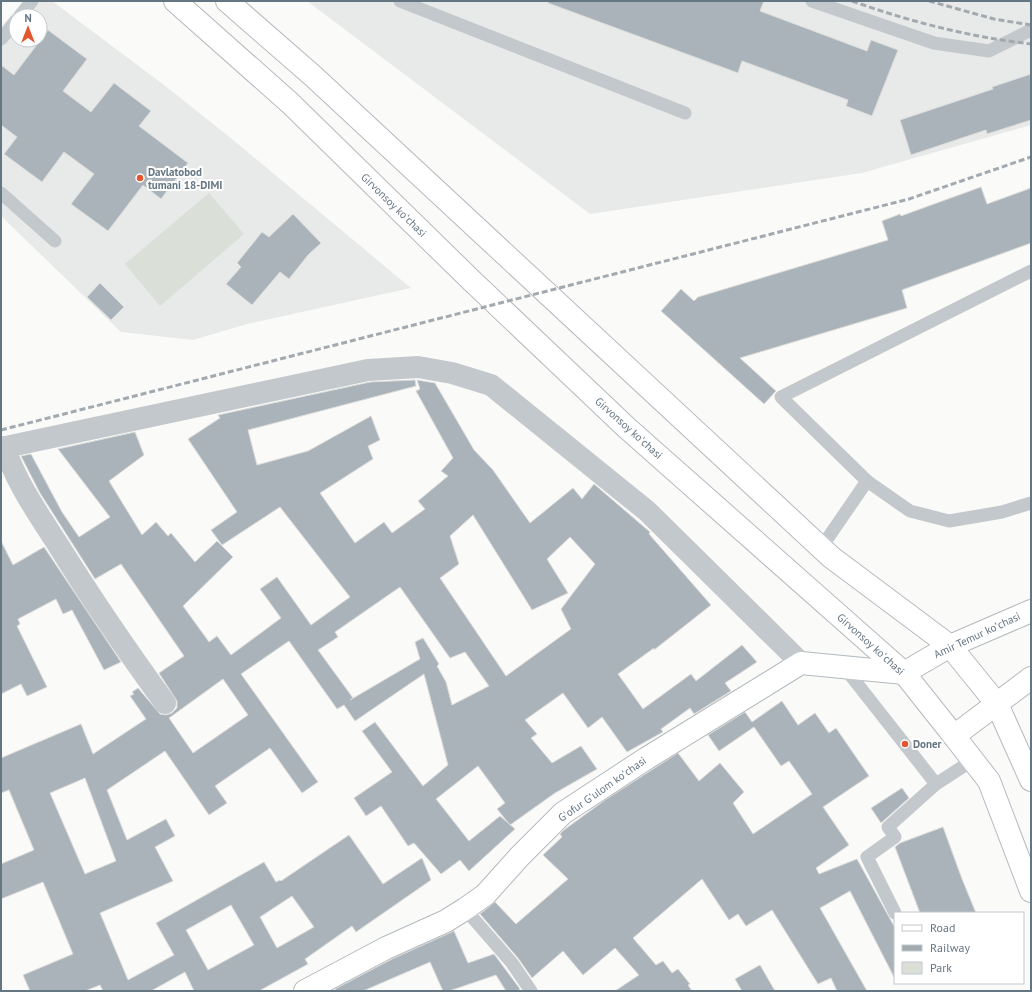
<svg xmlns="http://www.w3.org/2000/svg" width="1032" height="992" font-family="'PT Sans',sans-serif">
  <rect width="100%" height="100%" fill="#fafaf8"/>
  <!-- built -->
  <g fill="#e8e9e9" fill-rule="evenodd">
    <path d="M23 1H52L164 85 232 139 411 288 247 324 193 340 121 332 1 216V27ZM16 16H40V40H16Z"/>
    <path d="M307 1H1031V125L862 173 590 214Z"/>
  </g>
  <!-- green -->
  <path fill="#dadfd7" d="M209 193 244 234 160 306 125 264Z"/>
  <!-- building -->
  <g fill="#aab3b9" stroke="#dcdcda" fill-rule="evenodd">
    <path d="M548 1H764L760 11 867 51 871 40 898 50 872 116 846 106 848 100 742 61 738 73 548 3Z"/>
    <path d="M48 30 87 59 63 91 91 112 114 83 151 111 139 126 188 163 161 199 143 185 108 231 71 204 94 174 64 152 42 182 4 154 17 137 1 125V65L14 75Z"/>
    <path d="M1031 74V120L987 134 986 130 911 155 900 120 993 89 992 87Z"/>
    <path d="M981 187 987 204 1031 188V243L902 290 907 308 740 358 776 391 764 404 661 311 681 289 694 301 698 297 888 240 882 221 900 214 901 216Z"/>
    <path d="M293 214 321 243 308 255 289 279 280 272 252 305 226 284 241 267 237 263 262 232 269 237Z"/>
    <path d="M100 283 124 307 111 320 87 297Z"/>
    <path d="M415 380 416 386 248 430 257 465 308 451 371 416 380 440 368 446 373 459 320 493 355 543 384 522 392 533 425 509 418 501 448 476 441 471 453 458 416 391 420 389 417 380 435 383 474 450 493 470 530 523 573 488 582 499 594 484 650 532 649 534 711 605 654 650V648L618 674 643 709 691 674 696 681 742 645 757 662 725 683 731 691 694 714 690 708 661 729 663 732 627 752 602 717 588 728 563 693 525 720 537 734 531 738 552 763 581 746 597 769 555 793 510 825 497 809 505 803 478 766 436 799 469 841 500 816 515 829 469 871 460 860 441 874 414 843 408 846 381 806 366 816 354 798 392 772 362 731 375 722 423 786 448 765 424 674 355 721 344 705 337 709 289 641 241 674 318 782 302 793 270 748 215 786 227 803 209 815 165 751 107 790 127 840 166 819 175 836 155 847 173 881 100 913 128 980 174 955 156 923 264 862 276 882 280 880 281 881 349 835 383 884 422 858 431 880 356 932 352 926 305 959 308 964 259 991H194L185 972 151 991H103L100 985 85 991H30L23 975 73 954 43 882 1 899V864L34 850 9 790 1 793V758L81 724 93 754 146 719 130 696 134 694 132 692 138 688 160 714 166 715 172 713 177 708V701L159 673 184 656 121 564 95 579 40 493 21 456 31 454 62 512 79 537 110 517 58 449 135 432 144 455 109 481 142 535 156 522 168 536 171 533 195 562 217 541 233 557 183 606 209 642 217 636 231 655 281 618 260 589 277 577 311 625 350 597 280 507 222 545 211 530 237 512 188 439 220 418 218 415 370 382ZM473 515 532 610 568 593 547 559 570 537 595 564 561 609 571 629 506 676 440 578 459 564 450 536ZM400 587 450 658 465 652 489 686 452 705 446 682 437 666 439 664 423 638 415 642 420 659 350 700 353 698 318 650 338 637 335 632ZM223 679 248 715 193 753 169 718ZM85 778 116 861 85 874 50 793ZM292 896 314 927 277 948 260 917ZM231 905 254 945 208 970 186 930Z"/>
    <path d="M1 541 13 565 44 547 121 662 104 670 72 610 63 614 56 599 18 619 20 624 17 626 47 687 27 696 21 684 1 694Z"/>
    <path d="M782 701 798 725 815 713 829 733 836 728 869 776 823 807 849 845 816 868 819 874 857 859 895 928V979L850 891 820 908 867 991H837L831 978 818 984 772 910 746 926 738 914 729 920 702 879 633 938 656 965 663 961 672 973 678 969 690 984 688 985 692 991H615L639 975 615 948 583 975 563 951 532 978 518 958 480 914 495 902 516 924 568 879 543 855 562 837 560 834 564 830 605 800 678 753 699 781 720 763 744 792 733 803 753 834 812 794 789 761 781 766 754 727 719 751 708 735 745 712 752 722Z"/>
    <path d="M902 788 909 798 881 823 871 808Z"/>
    <path d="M943 827 962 879 976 913H920L895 847 900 843Z"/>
    <path d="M454 931 468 963 494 954 520 989 517 991H506L496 975 449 991H443L430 962 363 991H336L335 989 392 959Z"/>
    <path d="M760 965 775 991H742L735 979Z"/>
  </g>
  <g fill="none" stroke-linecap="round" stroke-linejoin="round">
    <!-- secondary casing -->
    <g stroke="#b3babf" stroke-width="24">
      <g id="secondary">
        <path d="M997 704 1031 780"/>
        <path d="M954 736 989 781 1031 891"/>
        <path d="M305 991 386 948 446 921 465 909 485 895 520 856 563 813 647 758 801 663 904 673"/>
      </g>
    </g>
    <!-- primary casing -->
    <g stroke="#b5babe" stroke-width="24">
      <g id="primary">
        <path d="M175 1 290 103 471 280 627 428 904 673 954 736 1031 678"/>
        <path d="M227 1 313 76 831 557 950 646 997 704"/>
        <path d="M904 673 950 646 1031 611"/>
      </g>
    </g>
    <!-- lane -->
    <g stroke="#c3c8cc" stroke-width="13">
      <path d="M400 1 685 113"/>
      <path d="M812 1 934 43 989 51 1031 30"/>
      <path d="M20 16 32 1"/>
      <path d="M1 39 16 21"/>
      <path d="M1 193 55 241"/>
      <path d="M867 481 910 511 949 521 1002 512 1031 503"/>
      <path d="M821 548 867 481 781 397 1031 271"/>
      <path d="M844 667 936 784"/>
      <path d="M465 909 512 963 531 991"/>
      <path d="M895 913 867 857 895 837 888 827 936 784 973 760"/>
    </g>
    <!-- street -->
    <g stroke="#c3c8cc" stroke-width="22">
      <path d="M4 447C17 484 39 515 60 548 93 601 128 652 165 703"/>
      <path d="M1 448 368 370 418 367 452 373 491 385 647 511 801 663"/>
    </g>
    <!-- secondary -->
    <use href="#secondary" stroke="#fff" stroke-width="22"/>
    <!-- primary -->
    <use href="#primary" stroke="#fff" stroke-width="22"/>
    <!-- rail -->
    <g stroke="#a2aab0" stroke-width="3" stroke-dasharray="6 3" stroke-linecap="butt">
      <path d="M852 1C911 22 970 37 1031 44"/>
      <path d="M929 1 994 19 1031 25"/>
      <path d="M1 430 909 199 1031 157"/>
    </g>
  </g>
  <!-- markers -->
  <g fill="#e4572e" stroke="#fff" stroke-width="1.5">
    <circle cx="140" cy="178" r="4"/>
    <circle cx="905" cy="744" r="4"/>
  </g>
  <g text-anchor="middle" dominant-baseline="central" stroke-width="4" stroke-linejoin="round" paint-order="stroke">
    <!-- poi labels -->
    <g font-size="11" font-weight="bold" fill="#657683" stroke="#fff" text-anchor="start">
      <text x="148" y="172">Davlatobod<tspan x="148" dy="13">tumani 18-DIMI</tspan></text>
      <text x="913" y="744">Doner</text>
    </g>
    <!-- street labels -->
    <g font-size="11" fill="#657683" stroke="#fff">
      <text transform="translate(394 205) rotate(44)">Girvonsoy koʻchasi</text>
      <text transform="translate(629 428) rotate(42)">Girvonsoy koʻchasi</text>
      <text transform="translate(977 635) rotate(-25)">Amir Temur koʻchasi</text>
      <text transform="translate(871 644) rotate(42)">Girvonsoy koʻchasi</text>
      <text transform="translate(602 789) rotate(-35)">Gʻofur Gʻulom koʻchasi</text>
    </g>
  </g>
  <!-- border -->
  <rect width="1032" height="992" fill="none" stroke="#657683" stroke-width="4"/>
  <!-- legend -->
  <rect x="894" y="912" width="130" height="72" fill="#ffffff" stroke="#c1c8cd"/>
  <rect x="902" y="925" width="20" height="6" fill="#ffffff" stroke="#c1c8cd"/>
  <text x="930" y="932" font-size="12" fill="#657683">Road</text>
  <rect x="902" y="945" width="20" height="6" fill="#a2aab0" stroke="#c1c8cd"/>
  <text x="930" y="952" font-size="12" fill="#657683">Railway</text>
  <rect x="902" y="962" width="20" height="12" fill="#dadfd7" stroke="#c1c8cd"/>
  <text x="930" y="972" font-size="12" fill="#657683">Park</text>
  <!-- north arrow -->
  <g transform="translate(28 28)"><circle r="19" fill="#ffffff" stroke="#c1c8cd"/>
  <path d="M0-3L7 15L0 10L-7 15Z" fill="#e4572e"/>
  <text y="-6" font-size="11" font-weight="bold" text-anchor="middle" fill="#657683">N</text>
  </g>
</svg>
